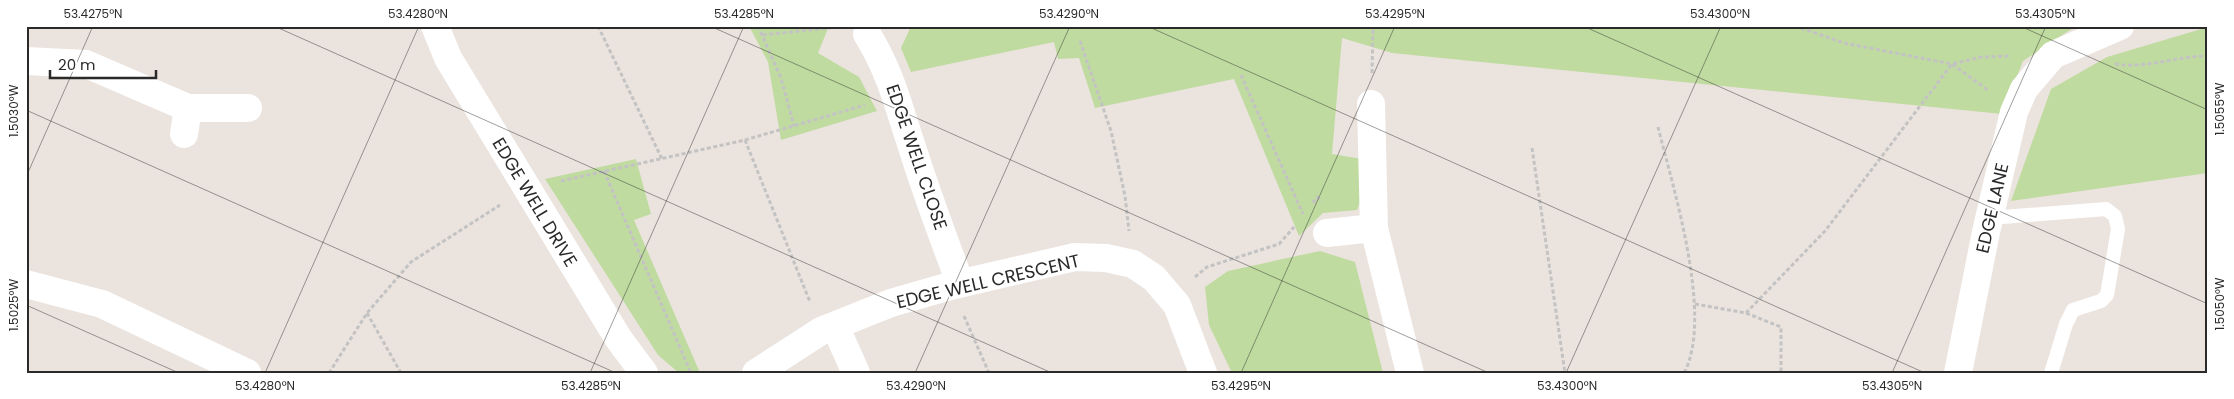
<svg xmlns="http://www.w3.org/2000/svg" width="2234" height="399" font-family="Poppins,sans-serif">
  <rect width="100%" height="100%" fill="#ebe3de"/>
  <!-- green -->
  <g fill="#c0dba0">
    <path d="M749 26H829L818 53 859 77 877 111 781 140 768 62Z"/>
    <path d="M911 26H2076L2023 61 2002 114 1392 53 1342 38 1332 154 1362 159 1363 194 1357 210 1323 213 1299 236 1234 79 1095 108 1079 58 1058 59 1054 42 911 72 901 48Z"/>
    <path d="M2208 27V173L2011 201 2051 89 2107 57Z"/>
    <path d="M636 159 651 214 634 220 700 373H679L658 355 545 179Z"/>
    <path d="M1320 251 1355 262 1383 373H1232L1209 325 1205 287 1228 271Z"/>
  </g>
  <g fill="none" stroke-linecap="round" stroke-linejoin="round">
    <!-- path -->
    <g stroke="#c3c3c3" stroke-width="3" stroke-dasharray="4 2.5" stroke-linecap="butt">
      <path d="M598 26 662 159"/>
      <path d="M758 26 781 78 794 126"/>
      <path d="M1795 26 1844 43 1952 64 1989 91"/>
      <path d="M763 35 837 27"/>
      <path d="M1080 41 1111 131 1125 196 1129 231"/>
      <path d="M2115 64C2148 69 2175 56 2208 56"/>
      <path d="M1372 73 1373 26"/>
      <path d="M1241 75 1303 214"/>
      <path d="M1658 127C1673 188 1714 317 1684 373"/>
      <path d="M745 140 810 302"/>
      <path d="M1532 148 1565 373"/>
      <path d="M604 171 691 373"/>
      <path d="M561 181 745 140 865 105"/>
      <path d="M1313 203 1317 197 1322 201"/>
      <path d="M1195 277 1207 267 1279 244 1294 227"/>
      <path d="M1695 304 1746 313 1781 327V373"/>
      <path d="M367 313 401 373"/>
      <path d="M1746 313 1825 231 1952 64 1982 57 2010 56"/>
      <path d="M964 316 989 373"/>
      <path d="M329 373 367 313 411 262 500 205"/>
    </g>
    <!-- service -->
    <path stroke="#fff" stroke-width="14" d="M1990 218 2106 209 2115 216 2118 229 2107 295 2101 301 2073 310 2066 324 2051 373"/>
    <!-- minor -->
    <g stroke="#fff" stroke-width="28">
      <path d="M435 26 448 58 618 338 644 373"/>
      <path d="M867 34C892 75 898 106 913 150 927 195 944 239 960 283"/>
      <path d="M26 61 86 64 188 108H248"/>
      <path d="M1371 104 1374 228 1410 373"/>
      <path d="M184 134 188 108"/>
      <path d="M1327 233 1374 228"/>
      <path d="M26 284 102 304 247 373"/>
      <path d="M835 326 856 373"/>
      <path d="M756 373 821 331 891 303 950 286 1075 257 1106 258 1133 264 1154 278 1177 305 1203 373"/>
      <path d="M1958 373 1986 232 2014 112 2024 89 2053 55 2120 26"/>
    </g>
  </g>
  <!-- ticks -->
  <path fill="none" stroke="#2a2a2a" stroke-width="1" stroke-opacity="0.45" d="M274 26 1052 373M710 26 1489 373M1147 26 1925 373M1583 26 2208 304M2020 26 2208 110M26 110 616 373M26 177 93 26M26 305 179 373M265 373 419 26M590 373 744 26M915 373 1070 26M1241 373 1395 26M1566 373 1721 26M1892 373 2046 26"/>
  <g text-anchor="middle" dominant-baseline="central" stroke-width="4" stroke-linejoin="round" paint-order="stroke">
    <!-- street labels -->
    <g font-size="18" fill="#2a2a2a" stroke="#fff">
      <text transform="translate(917 157) rotate(71)">EDGE WELL CLOSE</text>
      <text transform="translate(535 202) rotate(59)">EDGE WELL DRIVE</text>
      <text transform="translate(1992 208) rotate(-77)">EDGE LANE</text>
      <text transform="translate(988 281) rotate(-13)">EDGE WELL CRESCENT</text>
    </g>
  </g>
  <!-- border -->
  <rect width="2234" height="399" fill="none" stroke="#ffffff" stroke-width="55"/>
  <!-- scale -->
  <path d="M50 70v8h106v-8" fill="none" stroke="#2a2a2a" stroke-width="2.5"/>
  <text x="58" y="70" font-size="15" fill="#2a2a2a" stroke="#ffffff" stroke-width="4" paint-order="stroke">20 m</text>
  <rect x="28" y="28" width="2178" height="344" fill="none" stroke="#2a2a2a" stroke-width="2"/>
  <g font-size="12" text-anchor="middle" fill="#2a2a2a">
    <text x="93" y="18">53.4275°N</text>
    <text x="418" y="18">53.4280°N</text>
    <text x="744" y="18">53.4285°N</text>
    <text x="1069" y="18">53.4290°N</text>
    <text x="1395" y="18">53.4295°N</text>
    <text x="1720" y="18">53.4300°N</text>
    <text x="2045" y="18">53.4305°N</text>
    <text transform="translate(2220 109) rotate(-90)" y="4">1.5055°W</text>
    <text transform="translate(14 111) rotate(-90)" y="4">1.5030°W</text>
    <text transform="translate(2220 304) rotate(-90)" y="4">1.5050°W</text>
    <text transform="translate(14 305) rotate(-90)" y="4">1.5025°W</text>
    <text x="265" y="390">53.4280°N</text>
    <text x="591" y="390">53.4285°N</text>
    <text x="916" y="390">53.4290°N</text>
    <text x="1241" y="390">53.4295°N</text>
    <text x="1567" y="390">53.4300°N</text>
    <text x="1892" y="390">53.4305°N</text>
  </g>
</svg>
